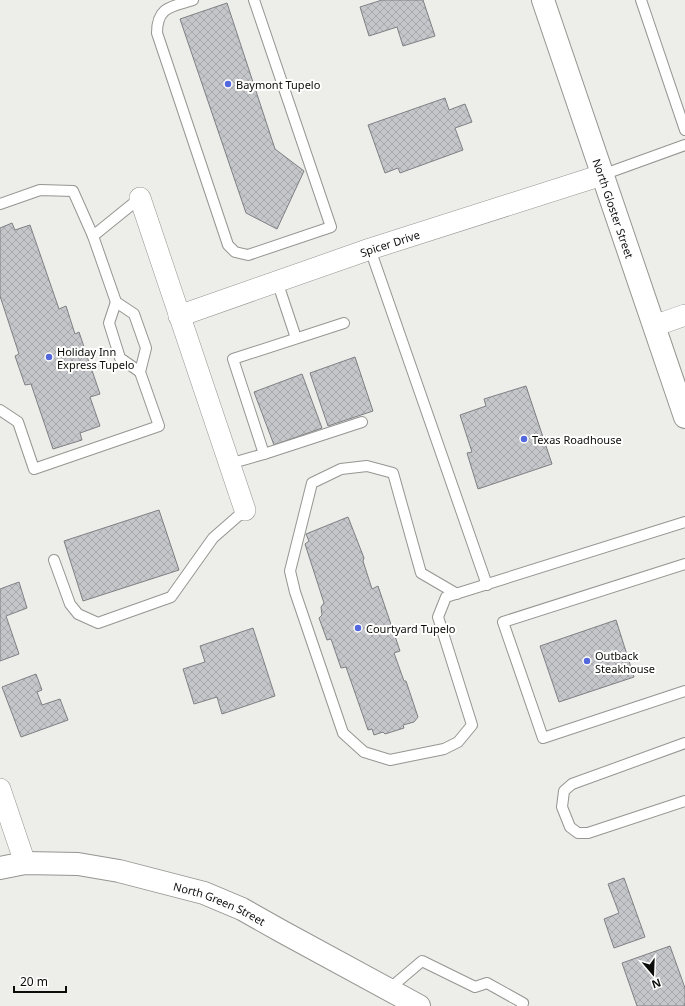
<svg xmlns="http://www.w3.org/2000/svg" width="685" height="1006" font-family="'Noto Sans',sans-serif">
  <defs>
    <pattern id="building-cross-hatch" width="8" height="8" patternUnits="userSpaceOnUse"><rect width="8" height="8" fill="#c5c6ca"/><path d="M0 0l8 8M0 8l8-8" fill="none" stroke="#a8a9ac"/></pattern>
  </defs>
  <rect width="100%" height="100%" fill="#edede9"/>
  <!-- building -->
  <g fill="url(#building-cross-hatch)" stroke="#7f8084">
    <path d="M382 0H423L435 36 403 46 397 27 369 36 360 7Z"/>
    <path d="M227 3 275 149 304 171 277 229 246 213 180 19Z"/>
    <path d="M445 98 449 110 465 104 472 122 455 128 463 150 400 173 398 168 385 173 368 125Z"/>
    <path d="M12 223 15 230 30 225 59 309 66 306 75 334 79 332 100 394 90 397 100 426 80 433 82 440 53 449 31 384 25 385 15 356 19 354 0 296V228Z"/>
    <path d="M355 357 373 411 328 426 310 373Z"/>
    <path d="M302 374 322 428 274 445 254 392Z"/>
    <path d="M526 386 552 464 478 489 467 453 472 452 460 415 486 406 484 399Z"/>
    <path d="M159 510 179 570 83 601 64 541Z"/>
    <path d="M348 517 364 558 363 561 372 589 378 586 400 651 394 653 404 681H406L418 717 414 722 403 725 404 728 385 734 383 732 374 735 372 729 368 730 346 667 341 668 331 639 327 640 319 618 322 615 321 607 324 603 305 544 309 541 306 534Z"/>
    <path d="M19 582 27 608 6 616 19 654 0 661V589Z"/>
    <path d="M616 620 634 677 559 702 540 646Z"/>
    <path d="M253 628 275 696 222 714 217 697 194 704 183 669 205 662 200 646Z"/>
    <path d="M36 674 42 690 37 692 42 705 60 699 68 720 21 737 2 687Z"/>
    <path d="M624 878 645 937 614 948 604 919 619 913 608 884Z"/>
    <path d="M670 946 685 988V1006H637L622 963Z"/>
  </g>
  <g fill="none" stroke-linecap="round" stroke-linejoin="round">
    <!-- lane casing -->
    <g stroke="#959591" stroke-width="12">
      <g id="lane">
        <path d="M193 0C172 7 157 6 157 33L228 245 235 252 248 255 331 227 254 0"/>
        <path d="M641 0 685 130"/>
        <path d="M602 175 685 145"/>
        <path d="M0 204 40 190 73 191 93 236 116 302 134 314 146 348 140 372 159 426 34 469 18 422 0 410"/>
        <path d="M93 236 140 198"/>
        <path d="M370 249 487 585"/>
        <path d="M277 281 296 338"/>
        <path d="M116 302 109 323 120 358 140 372"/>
        <path d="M344 323 233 359 264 454 362 422"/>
        <path d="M229 464 264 454"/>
        <path d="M54 560 70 604 78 614 98 623 171 597 213 538 245 510"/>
        <path d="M685 564 503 622 543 738 685 691"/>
        <path d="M457 594 421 573 393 473 367 466 341 469 312 483 290 571 295 592 343 733 364 752 390 760 444 749 458 742 472 725 438 617 446 597 685 522"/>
        <path d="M685 743 572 784 564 791 562 807 570 827 578 833H588L685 801"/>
        <path d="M389 989 422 961 475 987 487 983 523 1003 522 1006"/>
      </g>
    </g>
    <!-- street casing -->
    <g stroke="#959591" stroke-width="22">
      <g id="street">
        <path d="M140 198 245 510"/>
        <path id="s1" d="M179 316 370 249 602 175"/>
        <path d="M654 326 685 315"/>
        <path d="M0 789 25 863"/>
      </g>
    </g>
    <!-- secondary casing -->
    <g stroke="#959591" stroke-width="24">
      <g id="secondary">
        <path id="s2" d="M543 0 685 417"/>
        <path id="s3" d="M0 868 25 863 78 864 119 871 204 893 242 909 281 931 419 1006"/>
      </g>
    </g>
    <!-- lane -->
    <use href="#lane" stroke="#fff" stroke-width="10"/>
    <!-- street -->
    <use href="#street" stroke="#fff" stroke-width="21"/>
    <!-- secondary -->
    <use href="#secondary" stroke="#fff" stroke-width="22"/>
  </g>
  <!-- markers -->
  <g fill="#5468de" stroke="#fffffe" stroke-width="1.5">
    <circle cx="228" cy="84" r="4"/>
    <circle cx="49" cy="357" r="4"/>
    <circle cx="524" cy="439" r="4"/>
    <circle cx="358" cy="628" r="4"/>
    <circle cx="587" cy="661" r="4"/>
  </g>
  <g text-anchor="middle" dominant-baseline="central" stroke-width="4" stroke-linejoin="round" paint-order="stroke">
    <!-- poi labels -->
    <g font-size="11" fill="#0c0c0b" stroke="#fffffe" text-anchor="start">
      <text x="236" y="84">Baymont Tupelo</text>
      <text x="57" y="351">Holiday Inn<tspan x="57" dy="13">Express Tupelo</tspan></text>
      <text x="532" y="439">Texas Roadhouse</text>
      <text x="366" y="628">Courtyard Tupelo</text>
      <text x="595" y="655">Outback<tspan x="595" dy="13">Steakhouse</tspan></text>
    </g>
    <!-- street labels -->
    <g font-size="11" fill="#0c0c0b" stroke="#fffffe">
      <text stroke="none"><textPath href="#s2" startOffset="220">North Gloster Street</textPath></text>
      <text stroke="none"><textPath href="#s1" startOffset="223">Spicer Drive</textPath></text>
      <text stroke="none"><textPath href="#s3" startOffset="226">North Green Street</textPath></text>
    </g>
  </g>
  <!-- north arrow -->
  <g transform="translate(653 974) rotate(161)" stroke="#fffffe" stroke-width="3" paint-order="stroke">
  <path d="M0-3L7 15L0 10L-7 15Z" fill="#0c0c0b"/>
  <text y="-6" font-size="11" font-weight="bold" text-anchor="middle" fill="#0c0c0b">N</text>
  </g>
  <!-- scale -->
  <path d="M14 986v6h52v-6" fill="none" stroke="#0c0c0b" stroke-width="2"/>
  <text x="20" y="986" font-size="12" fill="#0c0c0b" stroke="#fffffe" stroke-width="3" paint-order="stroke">20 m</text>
</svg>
